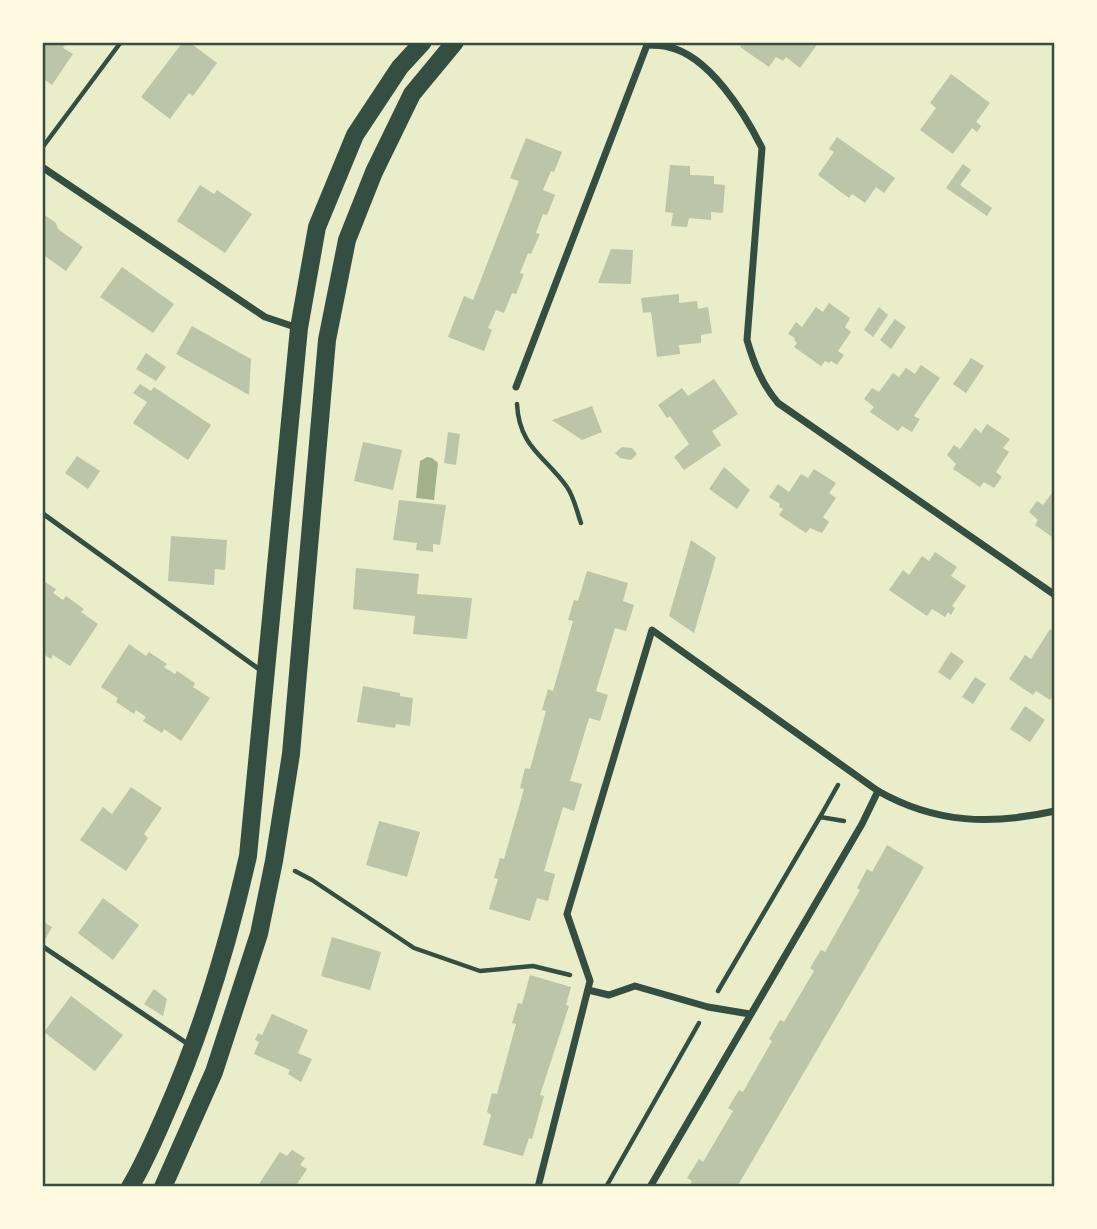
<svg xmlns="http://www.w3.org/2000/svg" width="1097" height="1229" font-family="Lato,sans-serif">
  <rect width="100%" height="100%" fill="#e9edc9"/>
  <!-- water -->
  <path fill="#a3b18a" d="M427 457 432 458 438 463 434 500 416 498 420 461Z"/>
  <!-- building -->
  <g fill="#bcc5a7">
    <path d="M42 42H67L63 48 73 54 52 85 42 78Z"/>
    <path d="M183 42H189L217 63 193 96 189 93 170 119 141 97Z"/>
    <path d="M744 42H819L800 68 786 57 783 61 776 57 769 67 740 47Z"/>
    <path d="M951 74 990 103 976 122 981 126 977 132 972 128 953 154 920 130 936 108 930 103Z"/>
    <path d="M837 137 895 178 884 193 876 187 865 203 852 194 849 198 818 175 834 152 829 149Z"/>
    <path d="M526 138 562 152 554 172 551 171 543 190 555 195 547 215 543 214 536 233 540 234 531 254 528 253 520 273 524 274 516 294 512 293 504 313 496 310 488 328 492 330 484 351 448 337 464 296 473 300 519 181 510 178Z"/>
    <path d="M963 164 971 170 960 185 992 208 987 216 946 188Z"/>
    <path d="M670 165 690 166V175L714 176V184L725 185 723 213 711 212V220L689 218 687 227 671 226 673 213 665 212Z"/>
    <path d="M200 185 214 194 217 190 252 214 225 253 177 221Z"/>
    <path d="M42 213 56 223 58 229 83 247 66 271 42 254Z"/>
    <path d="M611 249 633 250 631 284 598 283Z"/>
    <path d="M122 267 174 304 153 333 100 297Z"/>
    <path d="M679 294V303L697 301 698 309 708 307 712 333 701 335V343L679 345 680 354 657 357 651 312 643 313 641 298Z"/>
    <path d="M829 303 850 318 845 327 851 332 838 351 844 355 837 365 831 361 829 363 825 361 821 366 794 347 797 343 794 340 795 338 788 334 796 322 802 327 816 307 823 312Z"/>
    <path d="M879 307 888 315 873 337 864 330Z"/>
    <path d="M895 319 906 327 891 349 880 340Z"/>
    <path d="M192 326 251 359 249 395 176 354Z"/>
    <path d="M146 353 166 367 156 381 136 369Z"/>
    <path d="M971 358 984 366 966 393 953 384Z"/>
    <path d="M921 365 940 378 914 416 920 419 912 432 902 426 898 431 870 412 874 407 864 399 872 388 879 392 893 373 899 377 906 368 915 374Z"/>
    <path d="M714 379 738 414 712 431 721 445 684 470 674 457 689 444 670 416 667 418 658 405 682 388 688 396Z"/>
    <path d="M140 384 151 391 154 387 211 425 188 460 133 423 147 402 133 393Z"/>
    <path d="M592 406 602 432 582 440 552 420Z"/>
    <path d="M987 424 1010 439 1003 448 1009 452 996 472 1002 477 994 488 984 482 980 487 953 469 956 464 947 455 954 445 960 449 975 428 981 433Z"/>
    <path d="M448 432 460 434 456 465 444 463Z"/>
    <path d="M363 442 402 450 393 490 354 481Z"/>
    <path d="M622 447 632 448 637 454 631 460 620 458 615 453Z"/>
    <path d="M77 456 100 471 88 489 65 473Z"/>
    <path d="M724 467 750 490 737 509 709 489Z"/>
    <path d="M814 469 836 483 829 493 836 498 823 517 829 522 822 533 810 528 806 533 779 515 783 509 779 507 780 504 769 497 778 484 789 492 801 474 808 478Z"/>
    <path d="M1055 489V539L1035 525 1038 520 1029 512 1037 501 1043 505Z"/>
    <path d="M399 500 446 505 440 545 433 544V552L416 550 417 543 393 540Z"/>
    <path d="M171 536 227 540 225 570 215 569 214 585 168 581Z"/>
    <path d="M691 540 716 557 694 633 669 616Z"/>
    <path d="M935 552 957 567 951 576 966 586 952 606 955 608 951 615 948 612 945 617 932 609 927 616 889 590 903 570 909 575 922 556 929 561Z"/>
    <path d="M356 568 419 574 417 594 472 598 467 639 413 634 415 616 353 609Z"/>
    <path d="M587 571 628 583 623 601 634 605 626 631 615 628 596 691 608 695 600 721 589 718 570 781 582 784 574 811 563 807 544 871 555 874 548 901 537 898 530 921 489 909 498 879 494 878 500 858 504 859 524 789 520 788 525 768 530 769 546 711 542 710 548 689 553 691 573 621 568 620 574 600 578 601Z"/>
    <path d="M42 580 56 589 53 593 63 600 66 596 84 609 81 612 98 624 70 666 53 655 51 659 42 653Z"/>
    <path d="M1050 629 1055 633V693L1050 700 1036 691 1033 695 1009 679 1025 655 1031 659Z"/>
    <path d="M129 644 146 656 149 652 167 664 164 667 175 674 177 671 195 683 193 687 210 698 181 741 164 729 162 733 143 721 146 717 136 710 134 714 116 702 118 698 101 687Z"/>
    <path d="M951 652 964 661 950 680 938 672Z"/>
    <path d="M975 677 986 684 973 704 962 697Z"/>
    <path d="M363 686 400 693V696L413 698 410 726 396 724 395 728 357 722Z"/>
    <path d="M1025 706 1045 720 1030 742 1010 729Z"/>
    <path d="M131 787 162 808 144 834 148 838 126 871 80 840 103 807 112 814Z"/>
    <path d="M379 821 420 832 407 877 366 865Z"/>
    <path d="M887 845 924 867 737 1187H688L692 1181 687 1178 699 1159 703 1162 733 1111 728 1108 739 1090 743 1092 772 1041 769 1039 780 1020 784 1022 814 971 810 968 821 950 825 952 860 890 857 888 867 869 872 872Z"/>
    <path d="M103 898 139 925 113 960 78 933Z"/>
    <path d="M42 921 52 927 46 938 42 935Z"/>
    <path d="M332 937 381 952 370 990 321 976Z"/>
    <path d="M530 975 571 987 566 1005 569 1006 540 1095 544 1096 532 1139 529 1138 523 1156 483 1145 491 1115 487 1112 492 1093 497 1094 516 1024 512 1023 518 1003 522 1004Z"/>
    <path d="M154 989 167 999 163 1016 144 1004Z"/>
    <path d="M71 996 123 1035 95 1071 44 1032Z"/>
    <path d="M272 1014 308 1030 298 1053 312 1059 301 1082 288 1074 290 1070 254 1054 259 1042 255 1040 258 1033 262 1035Z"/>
    <path d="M292 1150 305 1158 300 1165 307 1169 295 1187H257L280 1152 287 1156Z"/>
  </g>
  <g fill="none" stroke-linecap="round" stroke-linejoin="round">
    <!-- path -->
    <g stroke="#344e41" stroke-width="4.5">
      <path d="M42 148 121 42"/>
      <path d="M517 404C519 447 545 456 567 487 574 497 577 512 581 523"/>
      <path d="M820 817 838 785"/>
      <path d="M295 871 312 880 414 948 480 971 533 966 570 975"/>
      <path d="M718 991 820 817 844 821"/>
      <path d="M606 1187 699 1023"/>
    </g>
    <!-- service -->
    <g stroke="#344e41" stroke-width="5">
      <path d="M42 513 263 672"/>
      <path d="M42 946 191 1046"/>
    </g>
    <!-- minor -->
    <g stroke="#344e41" stroke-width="7">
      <path d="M645 42 647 45C654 45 661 45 668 47 709 55 745 114 762 148L747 340C754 364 762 384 778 403L1055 595"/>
      <path d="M42 167 265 317 298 328"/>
      <path d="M516 387 647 45"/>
      <path d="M588 990 609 995 635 986 708 1007 750 1014"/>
      <path d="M538 1187 590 981 567 914 652 630 878 791C936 824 992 825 1055 811"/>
      <path d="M650 1187 862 824 878 791"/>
    </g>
    <!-- primary -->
    <g stroke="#344e41" stroke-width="18">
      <path d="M130 1187C144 1164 154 1140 165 1115 202 1032 228 944 248 856L299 328 317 227 355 135 400 67 423 42"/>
      <path d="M163 1187 214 1072 259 934 274 861 291 754 327 340 347 240 374 172 412 94 455 42"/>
    </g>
  </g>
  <!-- border -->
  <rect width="1097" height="1229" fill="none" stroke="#fefae0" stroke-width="88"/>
  <rect x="44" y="44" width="1009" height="1141" fill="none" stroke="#344e41" stroke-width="2.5"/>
</svg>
